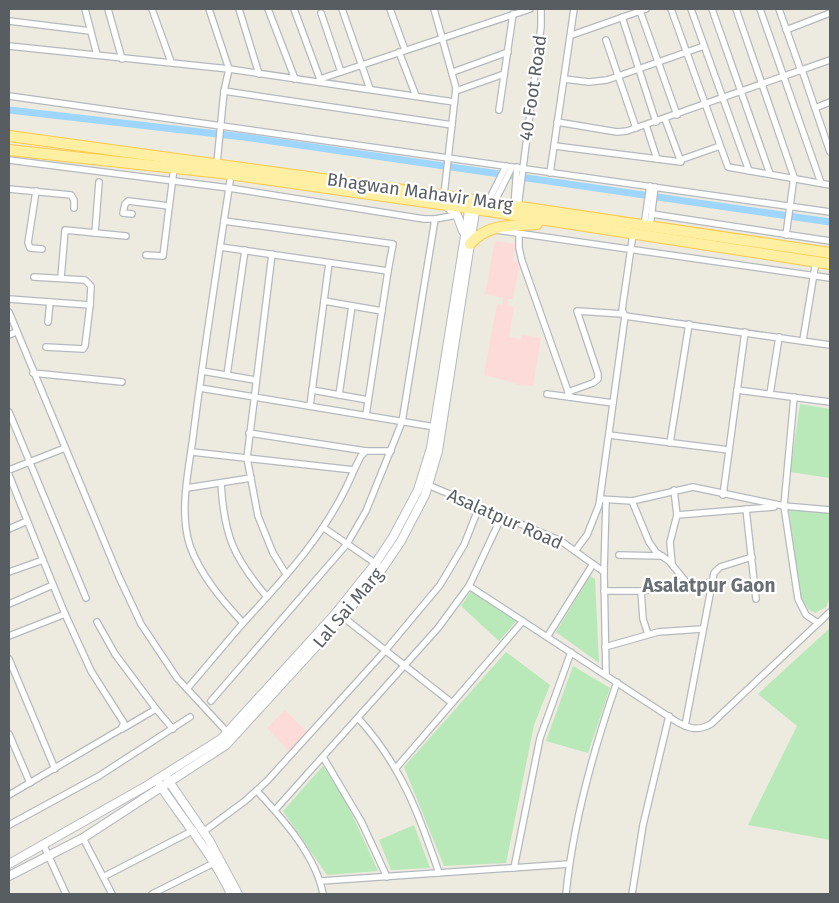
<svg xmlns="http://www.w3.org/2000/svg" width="839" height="903" font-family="'Fira Sans',sans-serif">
  <rect width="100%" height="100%" fill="#edeadf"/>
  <!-- medical -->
  <g fill="#fddbd8">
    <path d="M495 241 516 244 513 261 520 262 513 299H508L507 306 514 307 509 337 521 339 522 335 541 338 533 386 516 385V383L484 375 497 304 502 305 504 298 485 294Z"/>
    <path d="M285 710 308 733 289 751 267 728Z"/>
  </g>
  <!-- green -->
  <g fill="#b9e8b9">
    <path d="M800 404 830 409V478L790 472Z"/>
    <path d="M789 508 830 513V597L826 607 815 613 808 609 799 594Z"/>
    <path d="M590 576 595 579 599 663 556 632Z"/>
    <path d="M471 591 517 620 499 641 461 606Z"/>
    <path d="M830 628V840L748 825 797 726 758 694Z"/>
    <path d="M506 652 550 685 534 725 506 863 444 866 404 767Z"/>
    <path d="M573 666 610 688 588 753 546 741Z"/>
    <path d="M323 766 345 799 378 871 327 875 283 811Z"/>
    <path d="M414 825 430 868 391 870 379 840Z"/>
  </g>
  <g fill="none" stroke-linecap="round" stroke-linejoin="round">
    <!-- canal -->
    <path stroke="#9ed6ff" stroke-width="7" d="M9 110 244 137 830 222"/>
    <!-- minor casing -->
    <g stroke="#b5b9be" stroke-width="8">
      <g id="minor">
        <path d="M85 9 97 55"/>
        <path d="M108 9 122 59"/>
        <path d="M152 9 171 62"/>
        <path d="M209 9 229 69 224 91 217 163"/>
        <path d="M239 9 259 74"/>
        <path d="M268 9 295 79"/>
        <path d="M294 9 321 82"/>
        <path d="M342 9 370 89"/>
        <path d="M390 9 405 50"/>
        <path d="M434 9 456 88 444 195"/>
        <path d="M671 9 728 167 830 185"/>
        <path d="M691 9 749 171"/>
        <path d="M712 9 770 174"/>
        <path d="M736 9 794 177 786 235"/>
        <path d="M760 9 821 183"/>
        <path d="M779 9 801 71"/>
        <path d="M640 11 677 115"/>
        <path d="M321 13 341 72"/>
        <path d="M622 17 656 122"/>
        <path d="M9 21 90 31"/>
        <path d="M786 30 830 13"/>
        <path d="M572 35 646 9"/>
        <path d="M606 40 636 128"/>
        <path d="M9 46 229 69 454 102"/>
        <path d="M399 52 416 96"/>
        <path d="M802 70 830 152"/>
        <path d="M453 72 508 52"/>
        <path d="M320 79 530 9"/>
        <path d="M564 79 589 82 607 80 704 46"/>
        <path d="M224 91 452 125"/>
        <path d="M456 91 504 74"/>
        <path d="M9 96 830 212"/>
        <path d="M815 108 830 102"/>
        <path d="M499 110 513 14"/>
        <path d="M557 122 617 132 627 131 830 60"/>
        <path d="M646 125 657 159"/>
        <path d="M555 146 681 162 665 119"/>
        <path d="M9 160 229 188 424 219H435L457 215"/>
        <path d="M680 160 720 146"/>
        <path d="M550 173 574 9"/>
        <path d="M9 189 71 195 74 200V208"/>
        <path d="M36 191 28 243 30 248 42 249"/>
        <path d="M488 202 506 166"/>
        <path d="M494 203 512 167"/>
        <path d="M514 206 517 167"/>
        <path d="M518 207 541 27V9"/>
        <path d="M132 214 123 213 125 204 128 201 169 206"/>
        <path d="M652 214 830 241"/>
        <path d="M644 226 650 186"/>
        <path d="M650 226 655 187"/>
        <path d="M496 230 830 278"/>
        <path d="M95 233 99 182"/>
        <path d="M519 234V248L522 261 570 397"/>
        <path d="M220 247 388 271 393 244 224 221"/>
        <path d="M272 254 247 458 258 516 273 553 286 574"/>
        <path d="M146 255 163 256 174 168"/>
        <path d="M61 278 65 230 126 236"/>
        <path d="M9 299 90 305 91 286 85 280 34 277"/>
        <path d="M324 301 382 311"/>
        <path d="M9 312 119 577 141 624 177 678 227 732"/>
        <path d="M625 316 830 345"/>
        <path d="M48 322 50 302"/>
        <path d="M9 335 16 332"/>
        <path d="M803 340 816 261"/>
        <path d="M46 347 83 349 85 346 90 305"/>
        <path d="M202 371 255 380"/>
        <path d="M33 373 122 382"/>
        <path d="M227 375 245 250"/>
        <path d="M200 388 435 427"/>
        <path d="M312 390 368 400"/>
        <path d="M737 390 830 402"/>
        <path d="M568 392 593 383 598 379V374L577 311 623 314"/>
        <path d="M547 394 613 403"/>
        <path d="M770 394 779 337"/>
        <path d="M339 395 352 306"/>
        <path d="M794 397 784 506 798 599 806 615 818 623"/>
        <path d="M310 406 329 263"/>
        <path d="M9 412 86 598"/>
        <path d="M366 415 388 271"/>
        <path d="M249 433 366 451"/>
        <path d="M609 435 729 450"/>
        <path d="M670 443 689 324"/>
        <path d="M192 452 354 470C330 529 286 577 243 623"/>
        <path d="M9 470 65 448"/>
        <path d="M354 470 361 456 366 451H391"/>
        <path d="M9 475 43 560 9 572"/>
        <path d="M221 483C224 535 233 557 267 597"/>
        <path d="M428 485 561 541 604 572"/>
        <path d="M187 488 251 478"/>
        <path d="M723 495 745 332"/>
        <path d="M600 499 632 501 693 487 784 506 830 510"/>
        <path d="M632 501 649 542 656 552 669 561 687 583"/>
        <path d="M746 509 756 599"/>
        <path d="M677 515 774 507"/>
        <path d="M324 528 378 565"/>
        <path d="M9 529 27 521"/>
        <path d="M575 551 587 535 599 505 625 316 622 310 633 234"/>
        <path d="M619 555 662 556"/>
        <path d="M672 564 670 542 677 515 674 490"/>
        <path d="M469 586 677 722C690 729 698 731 711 724L830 612"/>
        <path d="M604 591H641L713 582"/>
        <path d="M641 591 643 619 648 634"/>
        <path d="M9 604 53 585"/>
        <path d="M343 617 452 703"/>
        <path d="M97 622 115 654 156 709"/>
        <path d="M9 636 65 614 43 560"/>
        <path d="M547 637 593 564"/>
        <path d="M605 647 658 632 702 629"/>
        <path d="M9 659 55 769"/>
        <path d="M606 675 604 572 606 501"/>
        <path d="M187 689 243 623C222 600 201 576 190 546 178 510 190 465 194 429 205 344 218 260 231 175"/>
        <path d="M211 701 347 544 366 511 402 422 435 219"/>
        <path d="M358 718C401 765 419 814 439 873"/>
        <path d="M685 726 714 573 720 567 752 557"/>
        <path d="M122 729 156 709 173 729"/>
        <path d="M9 734 30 783"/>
        <path d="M323 757 361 821 387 877"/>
        <path d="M396 768 523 621"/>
        <path d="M257 791C283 819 316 856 323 894"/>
        <path d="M9 795 121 729 124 723 91 671 65 614"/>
        <path d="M275 810 438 628 469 586 502 516"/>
        <path d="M9 825 99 776 190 717"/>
        <path d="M203 832 245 801 267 781 384 652 440 585 464 545 479 507"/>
        <path d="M83 838 112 894"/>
        <path d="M44 846 66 894"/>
        <path d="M514 868 540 738 571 652"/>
        <path d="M103 877 194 830"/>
        <path d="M321 881 569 864"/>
        <path d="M152 894 214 863"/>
        <path d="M566 894C573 822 593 751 617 682"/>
        <path d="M632 894 643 825 669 716"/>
      </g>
    </g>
    <!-- tertiary casing -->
    <g stroke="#b5b9be" stroke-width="10">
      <g id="tertiary">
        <path d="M445 205 457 215 463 231"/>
        <path d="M168 780 209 840 238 894"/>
        <path d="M160 785C184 822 212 853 231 894"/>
        <path d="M9 864 148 785 221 739 335 614 375 564 393 537 418 490 431 448 470 205"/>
        <path d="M9 876 83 838 226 745 343 617 380 572 401 541 425 495 438 451 476 205"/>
      </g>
    </g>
    <!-- primary casing -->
    <g stroke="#fec848" stroke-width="12">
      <g id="primary">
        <path d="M9 136 440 195 830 253"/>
        <path d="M9 150 221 173 468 208 830 264"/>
        <path d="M470 244C488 223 512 226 537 224"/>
      </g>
    </g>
    <!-- minor -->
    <use href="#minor" stroke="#fff" stroke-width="5.5"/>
    <!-- tertiary -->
    <use href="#tertiary" stroke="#fff" stroke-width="8"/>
    <!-- primary -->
    <use href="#primary" stroke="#ffefa3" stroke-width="10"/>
  </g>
  <g text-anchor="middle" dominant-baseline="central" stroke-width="4.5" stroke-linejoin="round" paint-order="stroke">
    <!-- street labels -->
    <g font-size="18" fill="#585d62" stroke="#fff">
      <text transform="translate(533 88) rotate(-82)">40 Foot Road</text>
      <text transform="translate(420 192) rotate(8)">Bhagwan Mahavir Marg</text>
      <text transform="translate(505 519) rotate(24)">Asalatpur Road</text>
      <text transform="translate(348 608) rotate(-50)">Lal Sai Marg</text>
    </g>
    <!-- neighbourhood labels -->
    <g font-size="19" font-weight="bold" fill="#696f74" stroke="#fff">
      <text x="709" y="585">Asalatpur Gaon</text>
    </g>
  </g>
  <!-- border -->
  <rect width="839" height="903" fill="none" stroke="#585d62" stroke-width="20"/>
</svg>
